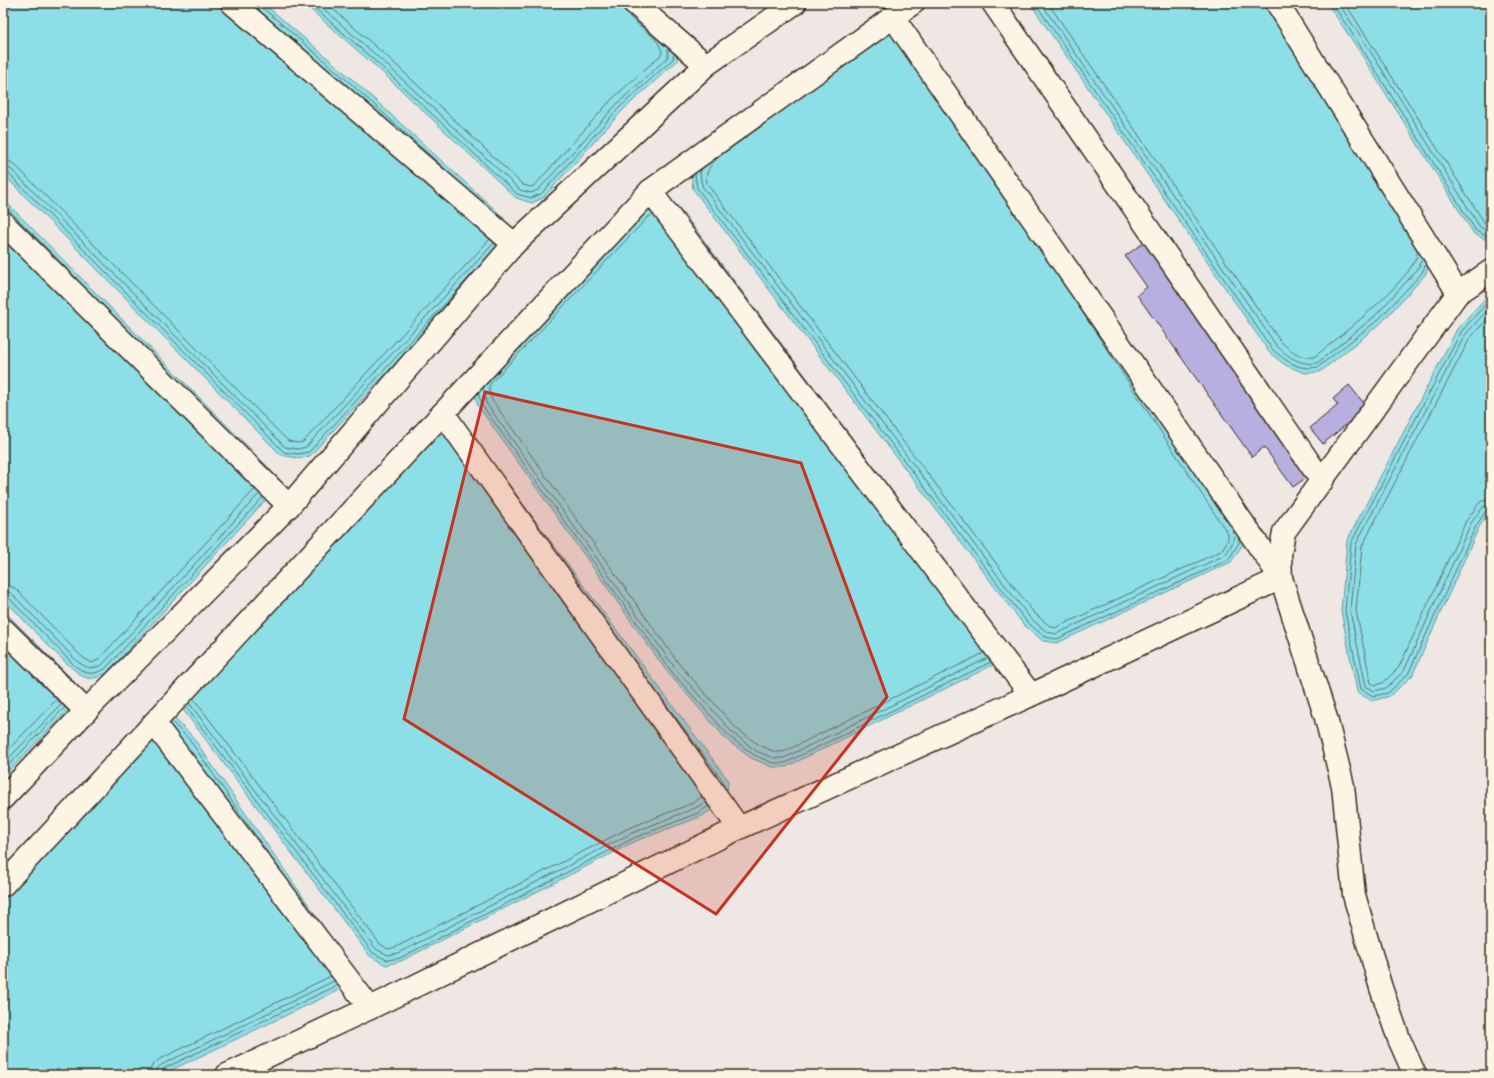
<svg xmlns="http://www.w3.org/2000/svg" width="1494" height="1078" font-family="'Comic Neue',sans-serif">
  <rect width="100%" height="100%" fill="#eee7e4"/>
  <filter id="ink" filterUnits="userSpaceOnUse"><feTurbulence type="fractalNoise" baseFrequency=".025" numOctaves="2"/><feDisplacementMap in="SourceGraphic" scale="8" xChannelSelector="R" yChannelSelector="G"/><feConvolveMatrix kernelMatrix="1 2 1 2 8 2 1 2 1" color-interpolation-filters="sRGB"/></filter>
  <g filter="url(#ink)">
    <!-- water -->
    <g fill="#8ddfe7" stroke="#6c9797">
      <path d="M3 3H263L352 79 503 217 508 228 506 243 310 456 298 458 281 455 3 174Z"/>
      <path d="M303 3H636L678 50 677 61 623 110 543 198 532 203 516 198 381 71Z"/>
      <path d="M1030 3H1280L1433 256 1425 275 1381 323 1320 372 1305 373 1285 365 1269 352Z"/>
      <path d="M1327 3H1491V242L1474 234 1356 46Z"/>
      <path d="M892 17 1243 530V544L1231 562 1057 643 1043 641 1023 624 693 189 691 172 698 157 754 103 881 19Z"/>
      <path d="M3 199 270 469 274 480 271 494 107 673C101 675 94 680 87 678 74 676 16 611 3 598Z"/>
      <path d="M666 199 678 206 1003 639 1002 653 993 665 786 767H772L751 758 727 740 668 673 478 406 474 391 640 204Z"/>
      <path d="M1491 292V511L1479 527 1412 676 1390 696 1372 701 1357 692 1341 611 1347 541 1457 329Z"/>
      <path d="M427 421 468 430 728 780 727 793 718 806 700 817 636 841 401 961 386 965 370 956 181 707Z"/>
      <path d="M3 610 70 677 73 693 71 707 3 777Z"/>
      <path d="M174 718 192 736 350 965 349 976 339 990 161 1075H3V878Z"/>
    </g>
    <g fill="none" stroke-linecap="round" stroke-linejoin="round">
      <!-- shore -->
      <g stroke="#5c726e" stroke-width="1">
        <path d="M261 3 263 8 349 82 445 169"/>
        <path d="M309 3 383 68 517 194 531 198 541 194 620 107 673 59 674 53"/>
        <path d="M317 3 387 65 520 190 531 193 538 190 617 104 668 57V48"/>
        <path d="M326 3 391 60 523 185 531 187 535 185 612 99 662 54C661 34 631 26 624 8"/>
        <path d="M1035 3 1272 349C1286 361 1299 371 1318 367L1378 320 1422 273 1426 264"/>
        <path d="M1041 3 1276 345C1287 356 1300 366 1317 363L1375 316 1417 270 1422 259"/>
        <path d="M1048 3 1280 341C1290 350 1300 359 1314 357 1334 341 1420 275 1417 251"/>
        <path d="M1332 3 1359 44 1476 231 1491 238"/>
        <path d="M1338 3 1364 41 1480 227 1491 233"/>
        <path d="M1345 3 1484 222 1491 226"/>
        <path d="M723 153C713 163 704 169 707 184L1034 613 1050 626 1055 628 1221 551 1228 540V534L1077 304"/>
        <path d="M3 161H9L15 165 288 441 298 443 303 442 490 239"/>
        <path d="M3 167 11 169 285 447 298 449 306 447 494 243"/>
        <path d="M702 168 700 174 702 186 1030 618 1047 632 1056 634 1225 555C1242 532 1231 528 1217 506"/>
        <path d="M3 172 8 173 284 452 298 454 309 452 474 272"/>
        <path d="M695 174 697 188 1026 621 1045 637 1057 639 1228 560 1239 543V539"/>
        <path d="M3 204 78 280"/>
        <path d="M653 215 648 217 490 384 489 390 492 400 679 664 737 729 759 745 775 752H783L984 653"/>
        <path d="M1491 298 1461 332 1351 543 1345 611 1361 689 1373 696 1388 693 1408 674 1476 526 1486 511 1491 509"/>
        <path d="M1491 306 1465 335 1356 544 1350 611 1366 686 1374 691 1386 688 1404 671 1471 523 1483 507 1491 504"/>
        <path d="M1491 315 1470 338 1362 546 1356 611 1371 683 1375 685 1383 683 1399 667 1466 521 1480 502 1491 498"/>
        <path d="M483 387 486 403 675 668 733 733 756 751 774 758H784L988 658"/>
        <path d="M478 393 482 405 671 671 730 737 754 755 773 763H785L991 662"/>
        <path d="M3 584 15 588 82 657 92 663 98 660 255 489"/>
        <path d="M3 590 11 593 78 662C87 668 91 670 102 665L259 494"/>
        <path d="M3 595 8 597 74 665C86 674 91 676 105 669L263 497"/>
        <path d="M650 683 723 781V785"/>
        <path d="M193 698 380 944 388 949 396 947 629 828 693 803 702 797"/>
        <path d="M189 703 376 949 388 955 398 953 632 833 695 808 706 802"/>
        <path d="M186 707 373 953 387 960 400 958 634 838 698 813 709 806"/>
        <path d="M172 722 189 739 267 852"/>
        <path d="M3 755 57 699"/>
        <path d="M3 764 62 704"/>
        <path d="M3 771 65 707"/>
        <path d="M150 1075 151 1067 158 1060 331 976"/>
        <path d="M156 1075 157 1069 161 1065 334 981"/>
        <path d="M161 1075 163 1069 338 985"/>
      </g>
    </g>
    <!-- building -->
    <g fill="#b7afe0" stroke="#3b2a1e">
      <path d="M1154 235 1320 468 1293 487 1264 447 1252 457 1137 295 1147 287 1125 256Z"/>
      <path d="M1349 385 1367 407 1323 444 1310 428 1338 405 1333 399Z"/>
    </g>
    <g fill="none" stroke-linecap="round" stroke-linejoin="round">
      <!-- minor casing -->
      <g stroke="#3b2a1e" stroke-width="25">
        <g id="minor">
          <path d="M232 3 514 244 289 506"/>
          <path d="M634 3 706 65"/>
          <path d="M993 3 1322 481"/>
          <path d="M1277 3 1458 293"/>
          <path d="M893 17 913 3"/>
          <path d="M3 223 289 506 86 711 3 629"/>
          <path d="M514 244 706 65 795 3"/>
          <path d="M443 413 739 828"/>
          <path d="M154 723 370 1008"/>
          <path d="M3 798 86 711"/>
          <path d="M3 885 650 191"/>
          <path d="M227 1075 370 1008 739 828 1031 695 1281 578 893 17 650 191 1031 695"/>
          <path d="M1415 1075 1399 1039 1381 988 1354 895 1343 786 1326 718 1281 578 1280 554 1284 532 1458 293 1491 271"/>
        </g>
      </g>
      <!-- minor -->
      <use href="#minor" stroke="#fcf5e5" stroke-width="22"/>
    </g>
  </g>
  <!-- marked area -->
  <path fill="#c8321e" fill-opacity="0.2" stroke="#c8321e" stroke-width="3" stroke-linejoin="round" d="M485 392 801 463 887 697 716 914 404 719Z"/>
  <!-- margin -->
  <rect width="1494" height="1078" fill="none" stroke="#fcf5e5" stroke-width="16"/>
  <rect x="8" y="8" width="1478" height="1062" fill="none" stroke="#3b2a1e" stroke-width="1.5" filter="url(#ink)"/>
</svg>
